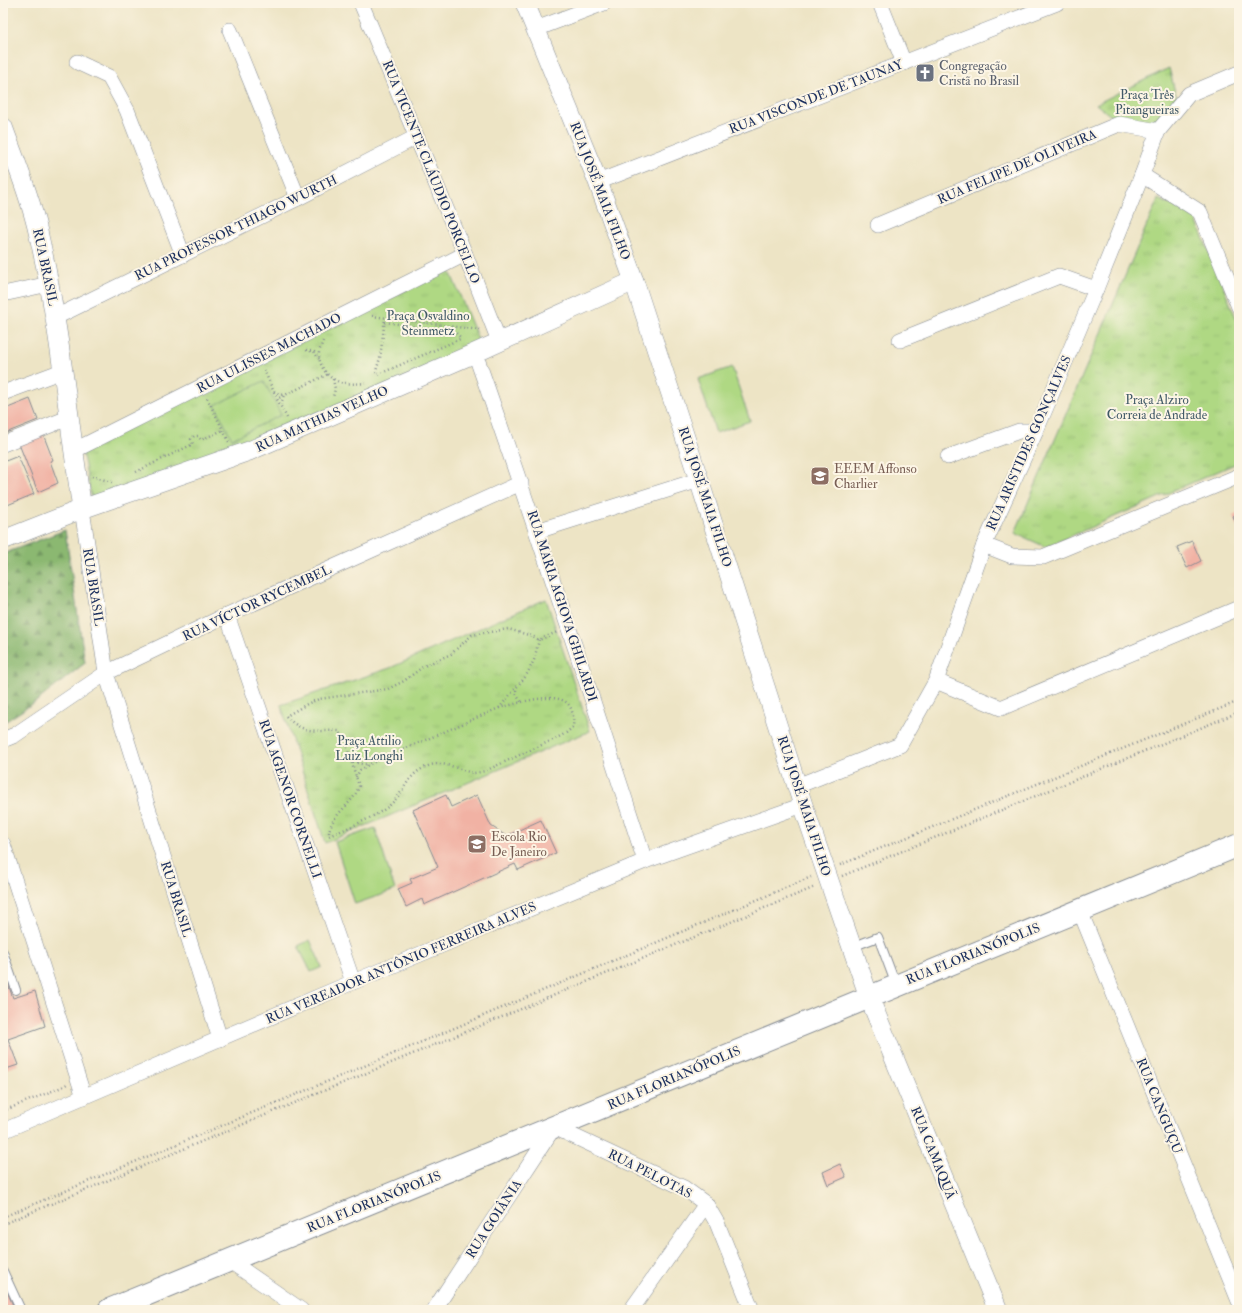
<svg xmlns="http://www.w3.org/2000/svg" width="1242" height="1313" font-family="'IM FELL Double Pica',serif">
  <defs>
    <pattern id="grass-tufts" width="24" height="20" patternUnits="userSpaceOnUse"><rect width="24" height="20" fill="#afd883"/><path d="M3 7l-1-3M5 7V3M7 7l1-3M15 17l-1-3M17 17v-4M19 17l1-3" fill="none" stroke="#96ba74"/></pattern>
    <pattern id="forest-firs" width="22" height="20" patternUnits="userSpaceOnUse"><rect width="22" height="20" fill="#8bb871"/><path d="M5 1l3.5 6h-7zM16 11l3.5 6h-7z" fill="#719660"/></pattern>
  </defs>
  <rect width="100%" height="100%" fill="#fcf5e5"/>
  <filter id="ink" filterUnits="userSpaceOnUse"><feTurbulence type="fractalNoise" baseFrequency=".025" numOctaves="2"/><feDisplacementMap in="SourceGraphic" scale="8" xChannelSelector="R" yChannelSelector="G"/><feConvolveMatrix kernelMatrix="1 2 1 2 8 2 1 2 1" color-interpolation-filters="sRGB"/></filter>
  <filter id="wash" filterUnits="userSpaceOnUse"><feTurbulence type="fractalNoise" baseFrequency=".012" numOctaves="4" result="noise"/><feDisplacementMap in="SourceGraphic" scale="16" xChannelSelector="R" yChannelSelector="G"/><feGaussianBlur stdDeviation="0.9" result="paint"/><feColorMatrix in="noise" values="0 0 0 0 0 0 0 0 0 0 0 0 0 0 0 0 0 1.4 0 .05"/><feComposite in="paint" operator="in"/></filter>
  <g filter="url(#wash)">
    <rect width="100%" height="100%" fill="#ede4c5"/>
    <!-- grass -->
    <g fill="url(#grass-tufts)" stroke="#658470">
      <path d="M1169 68 1176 96 1160 126 1117 121 1096 104Z"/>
      <path d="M1158 199 1194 215 1239 325V462L1046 547 1015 533Z"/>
      <path d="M449 269 480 344 249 449 93 505 82 451Z"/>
      <path d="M546 599 590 731 325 843 281 705 390 668Z"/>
    </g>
    <!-- forest -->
    <path fill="url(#forest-firs)" stroke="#537468" d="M65 530 85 663 37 701 3 723V554Z"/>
    <!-- pitch -->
    <g fill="#afd883" stroke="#658470">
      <path d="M732 367 750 421 716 433 698 379Z"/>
      <path d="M264 381 281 415 232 439 215 405Z"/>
      <path d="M375 828 395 890 355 904 335 842Z"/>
      <path d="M310 940 322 967 311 972 298 946Z"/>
    </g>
    <g id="blocks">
      <!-- building -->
      <g fill="#f1b2a4">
        <path d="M30 399 38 420 3 434V410Z"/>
        <path d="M43 434 53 460 50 461 58 483 38 492 19 444Z"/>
        <path d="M18 456 34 494 5 506 3 502V462Z"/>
        <path d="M1239 513V530L1233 516Z"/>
        <path d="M1192 541 1201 561 1187 568 1177 547Z"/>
        <path d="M446 795 451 807 477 795 491 826 506 836 541 820 556 853 518 870 515 864 424 905 422 899 406 907 398 889 412 883 410 879 438 867 413 810Z"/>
        <path d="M3 970 13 998 35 991 45 1026 8 1039 18 1065 3 1070Z"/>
        <path d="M840 1164 846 1177 828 1185 823 1172Z"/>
        <path d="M3 1282 15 1310H3Z"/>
      </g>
    </g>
  </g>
  <g filter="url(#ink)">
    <use href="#blocks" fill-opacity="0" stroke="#848a92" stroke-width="1"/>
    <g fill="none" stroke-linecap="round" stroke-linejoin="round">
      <!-- service casing -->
      <g stroke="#848a92" stroke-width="10">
        <g id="service">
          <path d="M852 947 878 937 896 985"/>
          <path d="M3 952 16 990"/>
          <path d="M3 1271 21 1310"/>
        </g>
      </g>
      <!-- minor casing -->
      <g stroke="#848a92" stroke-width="16">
        <g id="minor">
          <path d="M361 3 465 254 499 341"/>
          <path d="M880 3 904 63"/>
          <path d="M536 29 604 3"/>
          <path d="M230 30 298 198"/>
          <path d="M77 62 109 77 127 110 183 255"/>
          <path d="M1142 175 1200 212 1239 307"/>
          <path d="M598 182 1057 3"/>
          <path d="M878 225 1119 124 1158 131"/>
          <path d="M3 294 49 284"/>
          <path d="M56 317 298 198 416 137"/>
          <path d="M900 340 1059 276 1096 289"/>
          <path d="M475 353C534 521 590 691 645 861"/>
          <path d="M3 393 62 371"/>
          <path d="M3 444 68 418"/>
          <path d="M73 451 465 254"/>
          <path d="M948 457 1019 431H1036"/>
          <path d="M82 509 106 673 220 1039"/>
          <path d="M537 531 699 480"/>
          <path d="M984 545 1012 556 1043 557 1239 476"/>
          <path d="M227 615 353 982"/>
          <path d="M936 681 1001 708 1239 608"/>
          <path d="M3 740 15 735 106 673 227 615 521 483"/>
          <path d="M797 786 900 745 936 681 984 545 1036 431 1096 289 1142 175 1158 131 1189 94 1239 73"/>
          <path d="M3 844 84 1097"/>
          <path d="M1080 911 1239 1301"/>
          <path d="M3 1131 353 982 645 861 803 805"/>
          <path d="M230 1261 301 1310"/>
          <path d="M434 1310 554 1127 684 1188 706 1204 717 1223 752 1310"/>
          <path d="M631 1310 706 1204"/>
        </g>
      </g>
      <!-- tertiary casing -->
      <g stroke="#848a92" stroke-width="20">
        <g id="tertiary">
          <path d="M525 3 598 182 634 281 699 480 803 805 869 997 998 1310"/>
          <path d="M3 127C16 163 31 199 39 236 60 326 68 418 82 509"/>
          <path d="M3 540 82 509 249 451 475 353 634 281"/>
        </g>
      </g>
      <!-- secondary casing -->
      <g stroke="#848a92" stroke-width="24">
        <path id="secondary" d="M109 1310 1239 845"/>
      </g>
      <!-- path -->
      <g stroke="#848a92" stroke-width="2.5" stroke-dasharray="1 3" stroke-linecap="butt">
        <path d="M372 316 480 330"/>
        <path d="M385 322 456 333 460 337V339L377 375 376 371 380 358 385 318"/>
        <path d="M323 341C322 344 320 348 319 353 318 365 328 379 340 382 348 384 357 384 365 383"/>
        <path d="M306 350 314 352 319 359"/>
        <path d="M264 370 277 399"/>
        <path d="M333 379 335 389 333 397"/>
        <path d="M274 391 279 394 284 395 281 404"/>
        <path d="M207 398 229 442"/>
        <path d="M287 418 277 399 328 374"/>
        <path d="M136 472 193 444 191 439 194 436H198L201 440 223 430"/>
        <path d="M92 476 112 482"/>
        <path d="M516 690 517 696 522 703"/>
        <path d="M499 708C515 704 554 691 567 703 573 708 574 719 573 727L566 733 557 738 485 771C481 772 476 773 473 773 459 770 445 761 431 765 406 773 407 790 390 805 378 816 345 829 329 836 328 815 354 805 359 786L344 738 339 731C317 730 303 735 286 716L309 703 319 699 388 689 404 681 424 666 451 654 472 635 508 629 532 636 539 640 557 632"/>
        <path d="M353 762 362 764H369"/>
        <path d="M356 777 360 770 370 764 499 708 526 676 534 660 539 640"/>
        <path d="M840 865 1239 701"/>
        <path d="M842 876 1239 712"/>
        <path d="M3 1111 62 1087 67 1084"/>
        <path d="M3 1217 405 1049 811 877"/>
        <path d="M3 1224 815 887"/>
      </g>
      <!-- service -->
      <use href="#service" stroke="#fff" stroke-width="8"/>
      <!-- minor -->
      <use href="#minor" stroke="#fff" stroke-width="15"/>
      <!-- tertiary -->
      <use href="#tertiary" stroke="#fff" stroke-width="19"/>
      <!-- secondary -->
      <use href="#secondary" stroke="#fff" stroke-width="22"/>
    </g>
  </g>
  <!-- icons -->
  <defs>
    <g id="church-square" transform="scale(1)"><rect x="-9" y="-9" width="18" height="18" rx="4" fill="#6b7280" stroke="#fcf5e5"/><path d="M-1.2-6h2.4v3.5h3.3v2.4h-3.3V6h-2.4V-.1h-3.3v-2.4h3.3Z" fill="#fff"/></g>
    <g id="school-square" transform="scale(1)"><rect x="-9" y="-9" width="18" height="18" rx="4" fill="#8d6e63" stroke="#fcf5e5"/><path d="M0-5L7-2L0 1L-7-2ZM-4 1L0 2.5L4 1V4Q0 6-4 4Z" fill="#fff"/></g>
  </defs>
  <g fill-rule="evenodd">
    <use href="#church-square" x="925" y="73"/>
    <use href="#school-square" x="820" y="476"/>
    <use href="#school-square" x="477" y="844"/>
  </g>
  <g text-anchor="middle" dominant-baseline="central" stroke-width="4" stroke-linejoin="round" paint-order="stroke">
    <!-- worship labels -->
    <g font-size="13" fill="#5b616d" stroke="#fcf5e5" text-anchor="start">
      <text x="939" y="66">Congregação<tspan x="939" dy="15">Cristã no Brasil</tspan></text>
    </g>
    <!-- park labels -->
    <g font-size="13" fill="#405967" stroke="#fcf5e5">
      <text x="1147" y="95">Praça Três<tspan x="1147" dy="15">Pitangueiras</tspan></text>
      <text x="428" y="316">Praça Osvaldino<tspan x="428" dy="15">Steinmetz</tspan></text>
      <text x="1157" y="400">Praça Alziro<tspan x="1157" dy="15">Correia de Andrade</tspan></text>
      <text x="369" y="741">Praça Attilio<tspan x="369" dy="15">Luiz Longhi</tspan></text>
    </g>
    <!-- street labels -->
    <g font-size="13" fill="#1b2f5e" stroke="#fcf5e5">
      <text transform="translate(816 97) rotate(-21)">RUA VISCONDE DE TAUNAY</text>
      <text transform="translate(1017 167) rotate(-23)">RUA FELIPE DE OLIVEIRA</text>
      <text transform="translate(431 172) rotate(68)">RUA VICENTE CLÁUDIO PORCELLO</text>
      <text transform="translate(600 191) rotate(69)">RUA JOSÉ MAIA FILHO</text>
      <text transform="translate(236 228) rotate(-26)">RUA PROFESSOR THIAGO WURTH</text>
      <text transform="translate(45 267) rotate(78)">RUA BRASIL</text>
      <text transform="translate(269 353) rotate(-27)">RUA ULISSES MACHADO</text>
      <text transform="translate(322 419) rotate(-24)">RUA MATHIAS VELHO</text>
      <text transform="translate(1029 443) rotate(-66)">RUA ARISTIDES GONÇALVES</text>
      <text transform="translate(705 497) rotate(72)">RUA JOSÉ MAIA FILHO</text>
      <text transform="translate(93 587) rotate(81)">RUA BRASIL</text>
      <text transform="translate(257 603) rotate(-25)">RUA VÍCTOR RYCEMBEL</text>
      <text transform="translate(562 606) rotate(72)">RUA MARIA AGIOVA GHILARDI</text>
      <text transform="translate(290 799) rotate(71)">RUA AGENOR CORNELLI</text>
      <text transform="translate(804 806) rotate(72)">RUA JOSÉ MAIA FILHO</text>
      <text transform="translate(176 899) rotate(73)">RUA BRASIL</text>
      <text transform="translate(973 954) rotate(-22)">RUA FLORIANÓPOLIS</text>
      <text transform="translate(401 963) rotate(-23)">RUA VEREADOR ANTÔNIO FERREIRA ALVES</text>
      <text transform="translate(674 1078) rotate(-23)">RUA FLORIANÓPOLIS</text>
      <text transform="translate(1159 1106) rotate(68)">RUA CANGUÇU</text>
      <text transform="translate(933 1153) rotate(68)">RUA CAMAQUÃ</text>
      <text transform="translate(650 1174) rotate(27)">RUA PELOTAS</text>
      <text transform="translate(374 1202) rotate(-22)">RUA FLORIANÓPOLIS</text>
      <text transform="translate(494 1219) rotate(-57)">RUA GOIÂNIA</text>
    </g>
    <!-- education labels -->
    <g font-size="13" fill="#785e54" stroke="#fcf5e5" text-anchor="start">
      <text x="834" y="469">EEEM Affonso<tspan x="834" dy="15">Charlier</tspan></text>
      <text x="491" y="837">Escola Rio<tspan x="491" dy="15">De Janeiro</tspan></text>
    </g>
  </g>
  <!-- margin -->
  <rect width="1242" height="1313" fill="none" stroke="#fcf5e5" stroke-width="16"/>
</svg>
